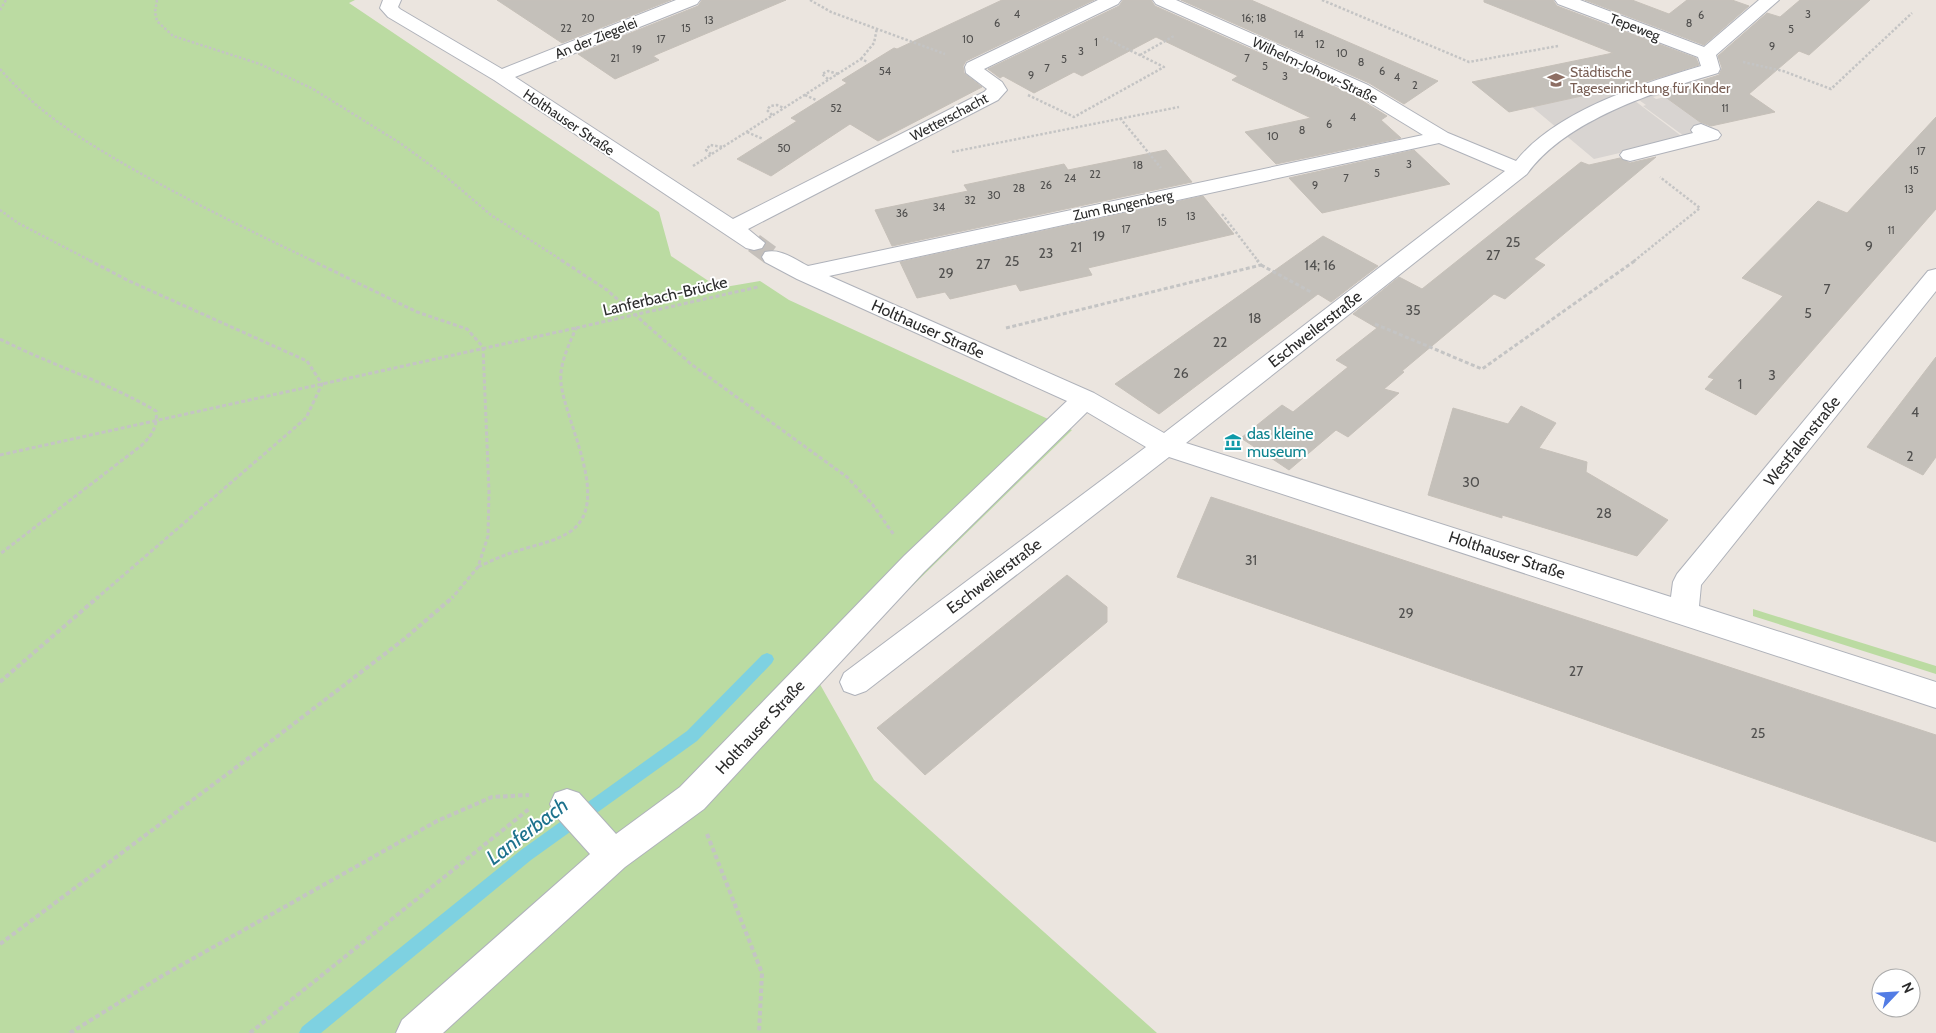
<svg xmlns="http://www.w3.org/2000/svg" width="1936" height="1033" font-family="Cabin,sans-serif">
  <rect width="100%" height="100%" fill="#ebe5df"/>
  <!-- green -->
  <g fill="#bbdba2">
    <path d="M0 0H355L349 3 659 212 671 256 719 288 760 281 789 300 1072 430 817 679 874 780 1157 1033H0Z"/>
    <path d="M1753 609 1936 666V674L1753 616Z"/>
  </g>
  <!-- plaza -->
  <path fill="#d8d4d1" d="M1674 66 1711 92 1680 90 1653 97 1656 99 1666 97 1707 127 1697 133 1684 136 1643 106 1646 105 1639 100 1645 98 1635 101 1684 138 1594 159 1532 107 1642 83Z"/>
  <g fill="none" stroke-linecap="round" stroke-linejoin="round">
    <!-- stream -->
    <path fill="#7ed1e1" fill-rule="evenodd" d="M767 653 772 655 774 659 772 663 697 741 531 860 321 1033H299L302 1027 521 850 687 731 762 655Z"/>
  </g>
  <!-- building -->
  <g fill="#c4c0ba" stroke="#c6c0b9">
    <path d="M497 0H671L562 43Z"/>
    <path d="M702 0H786L653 56 659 60 615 79 578 54 698 6Z"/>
    <path d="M1002 0H1094L966 61 963 66 964 73 982 87 878 141 850 124 771 176 737 159 797 121 791 118 847 83 842 80 894 48 897 49Z"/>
    <path d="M1123 0H1151L1155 6 1353 95 1387 116 1381 120 1401 138 1276 164 1245 132 1311 118 1232 80 1238 76 1156 37 1082 76 1074 72 1034 93 1003 76 1000 78 988 69 1119 6Z"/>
    <path d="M1181 0H1251L1438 81 1404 104 1369 83Z"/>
    <path d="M1484 0H1553L1557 6 1696 58 1699 65 1641 83 1509 112 1472 82 1613 53 1484 2Z"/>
    <path d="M1585 0H1632L1669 14 1687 0H1732L1749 6 1704 45Z"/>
    <path d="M1800 0H1870L1809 55 1799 51 1749 94 1775 112 1711 126 1700 122 1664 96 1672 90 1719 75 1722 68 1718 56 1767 13 1780 17Z"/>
    <path d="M1936 117V209L1756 415 1705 389 1714 379 1708 377 1783 296 1742 278 1818 201 1847 213Z"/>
    <path d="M1166 150 1192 182 892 246 875 210 968 191 964 185 1064 164 1068 170Z"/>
    <path d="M1414 150 1450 184 1322 213 1289 178Z"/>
    <path d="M1656 157 1534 259 1545 265 1505 299 1494 294 1402 371 1404 372 1384 389 1399 393 1348 437 1336 430 1289 470 1241 438 1282 405 1293 412 1348 367 1336 360 1377 328 1353 314 1399 277 1422 289 1581 162 1589 165 1620 158 1630 163Z"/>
    <path d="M1203 196 1234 234 1088 268 1092 275 1020 291 1016 284 950 299 945 292 917 298 900 262Z"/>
    <path d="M1323 236 1378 266 1331 302 1318 294 1159 414 1115 384Z"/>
    <path d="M1936 357V457L1923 475 1867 447Z"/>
    <path d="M1521 406 1556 423 1539 448 1587 462 1586 472 1668 520 1637 556 1502 515V518L1428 495 1453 408 1508 424Z"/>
    <path d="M1211 497 1936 735V842L1177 577Z"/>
    <path d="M1067 575 1107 607V622L925 775 877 728Z"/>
  </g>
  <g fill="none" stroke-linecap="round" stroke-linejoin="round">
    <!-- minor-tunnel -->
    <path stroke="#c5c0bb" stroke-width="20" stroke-dasharray="20 10" stroke-linecap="butt" d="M754 243 773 257"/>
    <!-- minor casing -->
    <g stroke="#afb2ba" stroke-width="2">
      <g id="minor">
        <path d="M383 0H401L398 7 400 9 502 69 676 0H700L697 4 515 77 733 219 984 92 987 89 966 73 965 67 967 63 1098 0H1121L1118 4 984 69 1002 82 1007 90 998 100 748 229 765 243 762 248 754 250 746 248 494 80 388 17 380 8Z"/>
        <path d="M1153 0H1176L1368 85 1448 133 1516 161C1556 111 1641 84 1701 66L1698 57 1558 4 1555 0H1580L1704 47 1759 0H1779L1716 55 1720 69 1718 73C1657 91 1565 120 1527 174L1186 443 1671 597 1673 582 1677 574 1928 271 1936 269V291L1701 585 1699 606 1936 682V708L1169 457 866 691 855 695 844 691 840 682 844 673 1146 447 1087 412 924 572 704 809 625 867 443 1033H396L402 1020 590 854 555 815 550 804 555 793 567 789 579 793 616 834 680 787 904 556 1067 401 797 279 765 262 762 257 765 252C781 248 794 259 808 266L1423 135 1354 93 1156 4ZM1439 143 1505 171 1164 433 1094 393 829 276Z"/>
        <path d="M1701 124 1718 131 1721 135 1718 139 1630 161 1623 159 1620 155 1623 151 1693 133 1691 130 1694 126Z"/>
      </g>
    </g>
    <!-- path-far2 -->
    <g stroke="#c4c4c4" stroke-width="2.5" stroke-dasharray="2.5 2" stroke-linecap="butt">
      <path d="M157 0 155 12 157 21 173 36 260 64 313 89 400 143 444 175 491 215 563 261"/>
      <path d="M810 0 831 12 945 54"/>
      <path d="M1322 0 1469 62 1558 46"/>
      <path d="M0 10 6 0"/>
      <path d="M1140 55 1174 36"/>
      <path d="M861 59 874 43 877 28"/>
      <path d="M1743 62 1783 71 1831 89 1912 13"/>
      <path d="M0 69C41 116 87 143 140 173 197 205 255 233 313 261"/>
      <path d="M828 79 822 74 828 71 838 74"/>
      <path d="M805 95 816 100"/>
      <path d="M1028 95 1074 117 1164 67 1103 37"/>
      <path d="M772 115 767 110 770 106 777 105 784 108"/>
      <path d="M1120 118 1161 168"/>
      <path d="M747 132 763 139"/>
      <path d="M952 152 1179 107"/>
      <path d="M711 154 706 150 710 145 723 147"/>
      <path d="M693 166 861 59 868 62"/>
      <path d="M0 210 18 223 91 261"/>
      <path d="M1222 214 1258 261"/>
      <path d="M1634 261 1700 208 1660 177"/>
    </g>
    <!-- path-far1 -->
    <g stroke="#c4c4c4" stroke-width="3" stroke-dasharray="4 2.5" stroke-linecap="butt">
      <path d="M89 260 127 280 307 361 322 384 306 418 97 598"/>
      <path d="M311 260 417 312 467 329 483 347 489 492 488 536 478 567 452 598"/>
      <path d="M561 260 607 290 691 364 847 477 873 505 894 535"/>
      <path d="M1261 265 1311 292"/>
      <path d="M1375 324 1482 369 1636 260"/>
      <path d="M1006 328 1261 265 1257 260"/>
      <path d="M0 339C51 365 107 382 156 411 158 426 152 435 142 445L0 554"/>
      <path d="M0 455 576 328"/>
      <path d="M478 567C491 561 503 555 517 551 535 545 555 542 571 531 612 502 565 422 561 383 559 364 569 345 576 328"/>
    </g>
    <!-- path -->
    <g stroke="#c4c4c4" stroke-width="4" stroke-dasharray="4.5 3" stroke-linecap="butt">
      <path d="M0 682 98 597"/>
      <path d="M707 834 762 973 759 1033"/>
      <path d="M0 944 266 745 403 640 453 597"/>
      <path d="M70 1033 162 976 437 821 492 797 529 795"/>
      <path d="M250 1033 529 809"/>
    </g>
    <!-- minor -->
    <use href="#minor" fill="#fff" fill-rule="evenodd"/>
    <!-- path-bridge -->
    <path stroke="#c4c4c4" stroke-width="3" stroke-dasharray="4 2.5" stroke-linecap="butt" d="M576 328 758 287"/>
  </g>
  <!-- icons -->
  <defs>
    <g id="school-bare" transform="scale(1.35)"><path d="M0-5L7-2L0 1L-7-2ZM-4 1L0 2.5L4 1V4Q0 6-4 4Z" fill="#8d6e63" stroke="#fff" stroke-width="2.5" paint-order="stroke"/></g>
    <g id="museum-bare" transform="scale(1.35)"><path d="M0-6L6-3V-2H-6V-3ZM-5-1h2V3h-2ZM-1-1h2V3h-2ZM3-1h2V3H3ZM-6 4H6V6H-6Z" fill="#0f9aa8" stroke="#fff" stroke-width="2.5" paint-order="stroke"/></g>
  </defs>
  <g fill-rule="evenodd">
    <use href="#school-bare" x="1556" y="80"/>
    <use href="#museum-bare" x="1233" y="442"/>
  </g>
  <g text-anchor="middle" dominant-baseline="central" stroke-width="4" stroke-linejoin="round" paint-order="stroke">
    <!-- far-number labels -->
    <g font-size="11" fill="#51504f">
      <text x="1017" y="14">4</text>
      <text x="1808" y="14">3</text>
      <text x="1701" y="15">6</text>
      <text x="588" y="18">20</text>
      <text x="1254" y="18">16; 18</text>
      <text x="709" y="20">13</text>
      <text x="997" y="23">6</text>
      <text x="1689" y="23">8</text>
      <text x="566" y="28">22</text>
      <text x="686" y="28">15</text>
      <text x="1791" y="29">5</text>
      <text x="1299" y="34">14</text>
      <text x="661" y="39">17</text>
      <text x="968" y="39">10</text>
      <text x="1096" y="42">1</text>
      <text x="1320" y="44">12</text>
      <text x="1772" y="46">9</text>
      <text x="637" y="49">19</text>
      <text x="1081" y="51">3</text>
      <text x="1342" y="53">10</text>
      <text x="615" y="58">21</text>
      <text x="1247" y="58">7</text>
      <text x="1064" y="59">5</text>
      <text x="1361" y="62">8</text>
      <text x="1265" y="66">5</text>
      <text x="1047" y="68">7</text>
      <text x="885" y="71">54</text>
      <text x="1382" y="71">6</text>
      <text x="1031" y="75">9</text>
      <text x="1285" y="76">3</text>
      <text x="1397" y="77">4</text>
      <text x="1415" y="85">2</text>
      <text x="836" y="108">52</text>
      <text x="1725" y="108">11</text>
      <text x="1353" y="117">4</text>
      <text x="1329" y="124">6</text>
      <text x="1302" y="130">8</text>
      <text x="1273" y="136">10</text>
      <text x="784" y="148">50</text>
      <text x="1921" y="151">17</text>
      <text x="1409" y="164">3</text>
      <text x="1138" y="165">18</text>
      <text x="1914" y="170">15</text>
      <text x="1377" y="173">5</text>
      <text x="1095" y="174">22</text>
      <text x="1070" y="178">24</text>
      <text x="1346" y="178">7</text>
      <text x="1046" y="185">26</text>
      <text x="1315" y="185">9</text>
      <text x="1019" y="188">28</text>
      <text x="1909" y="189">13</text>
      <text x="994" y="195">30</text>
      <text x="970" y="200">32</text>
      <text x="939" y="207">34</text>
      <text x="902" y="213">36</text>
      <text x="1191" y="216">13</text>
      <text x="1162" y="222">15</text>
      <text x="1126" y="229">17</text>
      <text x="1891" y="230">11</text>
    </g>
    <!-- far-street labels -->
    <g font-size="14" fill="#2b2b2b" stroke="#fff">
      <text transform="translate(1635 27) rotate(21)">Tepeweg</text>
      <text transform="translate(596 38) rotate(-22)">An der Ziegelei</text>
      <text transform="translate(1315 70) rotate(25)">Wilhelm-Johow-Straße</text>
      <text transform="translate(949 117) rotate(-28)">Wetterschacht</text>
      <text transform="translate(569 122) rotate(34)">Holthauser Straße</text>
      <text transform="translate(1123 205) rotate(-12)">Zum Rungenberg</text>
    </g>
    <!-- far-education labels -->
    <g font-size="14" fill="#785e54" stroke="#fff" text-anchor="start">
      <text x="1570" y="72">Städtische<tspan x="1570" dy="16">Tageseinrichtung für Kinder</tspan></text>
    </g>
    <!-- number labels -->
    <g font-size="14" fill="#51504f">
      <text x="1099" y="236">19</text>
      <text x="1513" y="242">25</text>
      <text x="1869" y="246">9</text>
      <text x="1076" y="247">21</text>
      <text x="1046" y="253">23</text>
      <text x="1493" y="255">27</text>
      <text x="1012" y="261">25</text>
      <text x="983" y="264">27</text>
      <text x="1320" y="265">14; 16</text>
      <text x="946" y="273">29</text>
      <text x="1827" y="289">7</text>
      <text x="1413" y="310">35</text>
      <text x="1808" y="313">5</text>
      <text x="1255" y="318">18</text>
      <text x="1220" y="342">22</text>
      <text x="1181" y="373">26</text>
      <text x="1772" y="375">3</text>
      <text x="1740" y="384">1</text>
      <text x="1915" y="412">4</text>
      <text x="1910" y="456">2</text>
      <text x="1471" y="482">30</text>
      <text x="1604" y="513">28</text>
      <text x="1251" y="560">31</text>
      <text x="1406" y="613">29</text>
      <text x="1576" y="671">27</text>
      <text x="1758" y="733">25</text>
    </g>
    <!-- street labels -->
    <g font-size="16" fill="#2b2b2b" stroke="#fff">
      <text transform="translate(665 296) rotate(-13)">Lanferbach-Brücke</text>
      <text transform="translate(928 329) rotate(24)">Holthauser Straße</text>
      <text transform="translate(1315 329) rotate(-38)">Eschweilerstraße</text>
      <text transform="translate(1802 441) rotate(-51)">Westfalenstraße</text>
      <text transform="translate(1507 555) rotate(18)">Holthauser Straße</text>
      <text transform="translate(994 576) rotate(-37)">Eschweilerstraße</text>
      <text transform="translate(760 727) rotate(-47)">Holthauser Straße</text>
    </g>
    <!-- culture labels -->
    <g font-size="16" fill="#0d838f" stroke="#fff" text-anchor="start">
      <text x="1247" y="433">das kleine<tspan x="1247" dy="18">museum</tspan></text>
    </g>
    <!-- near-water labels -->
    <g font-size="21" font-style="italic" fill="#1d728d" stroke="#fff">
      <text transform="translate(527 831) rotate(-37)">Lanferbach</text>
    </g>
  </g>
  <!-- north arrow -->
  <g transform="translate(1896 993) rotate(65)"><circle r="24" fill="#ffffff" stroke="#aaaaaa"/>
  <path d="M0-4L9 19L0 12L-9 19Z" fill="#527ce5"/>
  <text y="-8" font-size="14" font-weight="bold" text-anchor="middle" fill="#2b2b2b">N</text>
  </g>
</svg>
